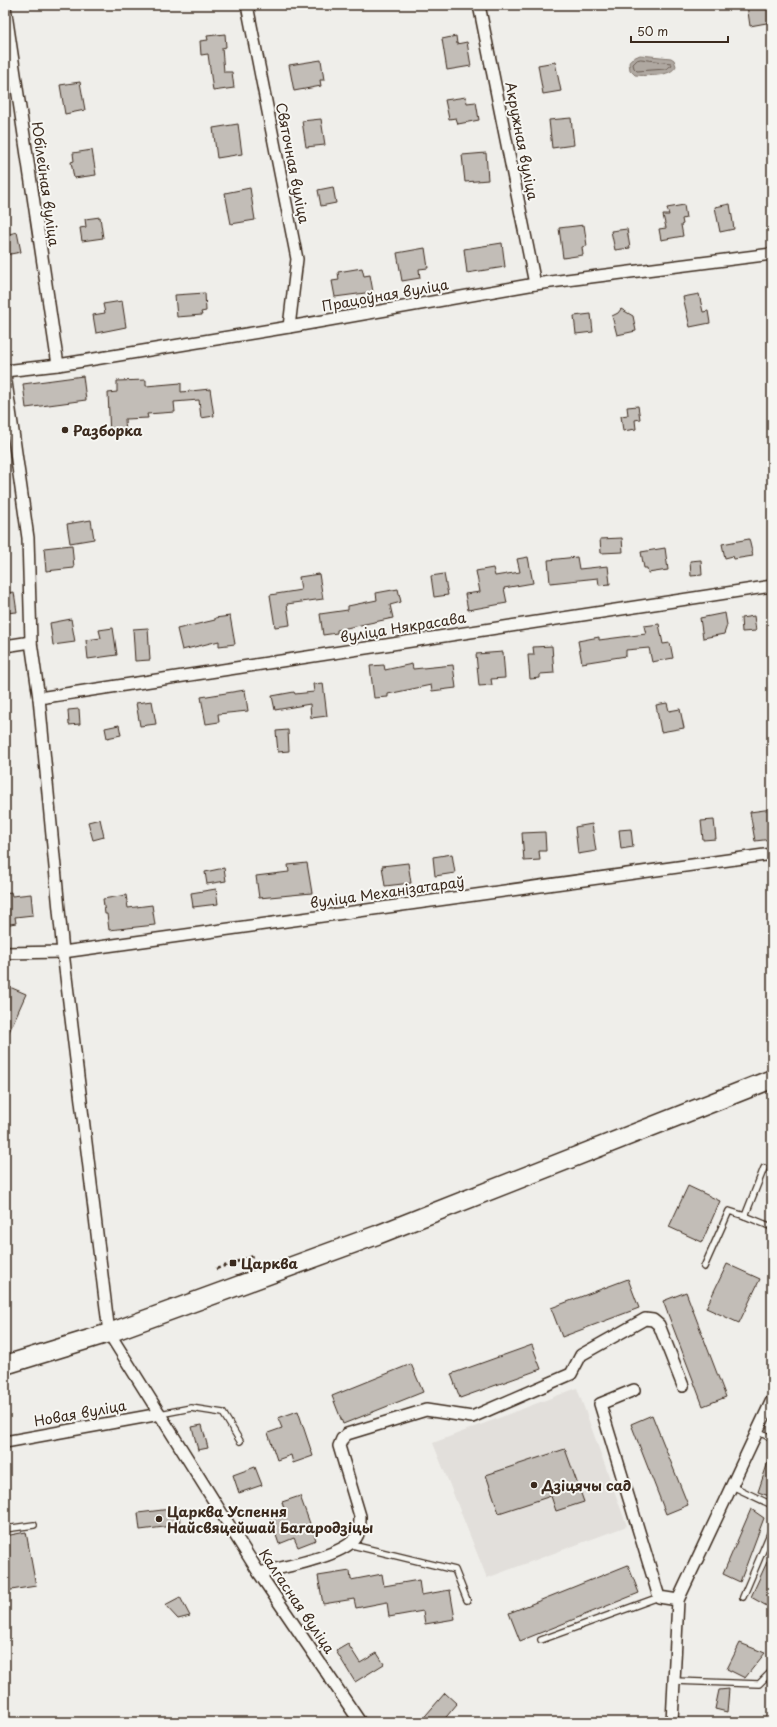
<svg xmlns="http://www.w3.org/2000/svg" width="777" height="1727" font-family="'Playpen Sans',sans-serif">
  <rect width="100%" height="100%" fill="#efeeea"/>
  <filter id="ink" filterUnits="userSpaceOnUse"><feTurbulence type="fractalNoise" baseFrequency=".025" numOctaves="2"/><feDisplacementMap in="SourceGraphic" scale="8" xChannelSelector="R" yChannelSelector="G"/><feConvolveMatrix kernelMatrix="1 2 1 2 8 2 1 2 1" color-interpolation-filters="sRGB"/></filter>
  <g filter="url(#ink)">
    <!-- built -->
    <path fill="#e2dfdb" d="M577 1388 627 1526 487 1578 433 1443Z"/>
    <!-- water -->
    <path fill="#afa8a1" stroke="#81766d" d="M640 55 671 58 674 60 676 66C671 77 646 76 635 75L630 70 629 63 631 59Z"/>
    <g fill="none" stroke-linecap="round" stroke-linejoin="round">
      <!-- shore -->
      <path stroke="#695c52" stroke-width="1" d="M641 59 671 63 672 65 666 69 637 71 634 68 633 64 637 60Z"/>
    </g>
    <!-- building -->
    <g fill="#c2bdb7" stroke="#3b2a1e">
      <path d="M747 5H769L772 22 750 26Z"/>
      <path d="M225 34 226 47 222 48 224 72H232L234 88 213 91 208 54 201 55 200 41 208 40 207 36Z"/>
      <path d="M456 36 457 44 467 42 471 66 447 70 442 39Z"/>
      <path d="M321 60 324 80H320L321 86 294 91 289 65Z"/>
      <path d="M555 62 561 91 543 94 538 65Z"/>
      <path d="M80 82 85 110 65 114 60 85Z"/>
      <path d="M466 97 467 103 476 102 479 120 458 124 456 118 449 119 445 100Z"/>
      <path d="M571 118 574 145 552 148 549 120Z"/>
      <path d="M321 119 325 145 306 147 302 121Z"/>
      <path d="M238 124 242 154 217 158 213 128Z"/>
      <path d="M92 150 96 175 74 178 71 162 74 161 73 153Z"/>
      <path d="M486 153 488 180 465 182 462 155Z"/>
      <path d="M333 187 336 203 321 206 318 190Z"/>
      <path d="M250 188 255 220 231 224 225 193Z"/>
      <path d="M730 204 734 229 720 232 715 207Z"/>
      <path d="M684 205 686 218 682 219 683 224 681 225 683 236 661 240 659 229 666 228 663 215H669L667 208Z"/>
      <path d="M100 217 103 238 82 241 80 228 86 227 85 219Z"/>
      <path d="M584 225 587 246 582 247 583 255 563 258 559 228Z"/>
      <path d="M627 229 630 248 615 250 611 231Z"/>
      <path d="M17 232 21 252 5 255V235Z"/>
      <path d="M502 243 505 267 467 273 464 249Z"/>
      <path d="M425 248 428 268 419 269 420 278 402 281 397 253Z"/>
      <path d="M362 268 364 276 370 275 373 292 335 297 332 281 339 280 338 272Z"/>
      <path d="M205 293 206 311 201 312 202 315 177 317 175 295Z"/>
      <path d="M699 294 703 312 708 311 710 323 690 327 683 297Z"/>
      <path d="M122 301 126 327 96 333 93 315 105 313 103 304Z"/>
      <path d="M621 309 633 316 636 331 617 335 612 316 618 313Z"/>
      <path d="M591 314 593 332 576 334 574 316Z"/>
      <path d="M83 376 86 400 26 408 23 384Z"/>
      <path d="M146 380V386L181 383V392L210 389 214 416 201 418 199 400 174 402 175 412 147 414 148 418 125 419 126 434 110 435 108 393 117 392V381Z"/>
      <path d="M638 406 640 419 635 420 636 429 623 431 621 416 628 415 627 407Z"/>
      <path d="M91 520 94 539 70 543 67 524Z"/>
      <path d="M622 538 623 552 601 553 600 539Z"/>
      <path d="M749 539 753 556 734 559 733 556 725 558 722 544Z"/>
      <path d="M72 545 74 568 46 571 44 548Z"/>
      <path d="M665 548 668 570 648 573 647 568H644L641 552Z"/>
      <path d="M528 557 533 583 504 588 507 603 468 610 465 594 480 592 476 571 493 568 495 576 520 572 517 559Z"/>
      <path d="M577 557 579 569 608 566 610 584 599 585 598 578 550 583 548 560Z"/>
      <path d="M701 560 702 575 691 576 690 561Z"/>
      <path d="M319 574 323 599 287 604 290 625 275 627 270 595 301 590 299 577Z"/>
      <path d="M444 574 448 595 434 597 431 576Z"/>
      <path d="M398 589 401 602 390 605 393 618 337 630V633L323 635 320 614 348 610V606L377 600 376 593Z"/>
      <path d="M14 592 17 612 5 613V593Z"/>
      <path d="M725 613 727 625 724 634 703 638 700 618Z"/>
      <path d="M230 616 235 644 219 646V641L182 650 177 629 215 620V618Z"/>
      <path d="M754 616 756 631 742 632 741 618Z"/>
      <path d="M71 619 75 642 53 645 50 623Z"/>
      <path d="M659 624 663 644 670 643 673 658 652 662 649 648 626 650V656L582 663 578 641 599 637V640L646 634 644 626Z"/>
      <path d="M113 628 117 655 88 659 86 640 101 638 99 630Z"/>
      <path d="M148 628 150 660 135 661 133 629Z"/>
      <path d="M552 646 554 673 540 674V678L530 679 528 655H534L533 647Z"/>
      <path d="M503 652 505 678 491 679 492 685 479 686 476 654Z"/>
      <path d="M412 664 413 669 453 665 456 688 432 691 431 685 388 694V697L374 698 370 666 384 665 385 670Z"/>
      <path d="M323 683 327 716 311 718 310 704 275 710 272 696 294 692 295 694 314 692 313 684Z"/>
      <path d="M245 690 248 711 218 714 219 722 206 724 201 697Z"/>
      <path d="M152 701 156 724 140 726 136 703Z"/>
      <path d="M667 703 669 711 680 709 684 728 661 732 656 705Z"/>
      <path d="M79 709 80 724 69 725 68 710Z"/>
      <path d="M119 725 121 735 107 738 105 728Z"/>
      <path d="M288 730 289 751 278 752 276 731Z"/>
      <path d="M772 809V839L755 841 750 812Z"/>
      <path d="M100 819 104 837 93 840 88 822Z"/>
      <path d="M714 820 716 839 703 840 701 821Z"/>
      <path d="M592 824 596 851 578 854 575 827Z"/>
      <path d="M631 829 633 847 621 849 619 830Z"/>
      <path d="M545 832 546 851H539L540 860 524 861 522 833Z"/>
      <path d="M452 854 455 873 435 876 433 857Z"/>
      <path d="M307 863 312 893 259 898 256 876 289 872 288 865Z"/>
      <path d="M408 863 411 883 385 886 382 866Z"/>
      <path d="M224 868 226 881 207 884 205 872Z"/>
      <path d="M216 889 218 904 193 907 191 893Z"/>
      <path d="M11 892 12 896 31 894 33 915 15 917 16 923 5 925V893Z"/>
      <path d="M126 895 128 908 152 905 155 925 109 930 107 914H105L103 899Z"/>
      <path d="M5 985 26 994 5 1041Z"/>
      <path d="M688 1186 720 1201 702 1242 669 1227Z"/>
      <path d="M727 1264 760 1279 739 1323 706 1308Z"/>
      <path d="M628 1279 639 1308 562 1337 551 1308Z"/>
      <path d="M686 1292 726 1397 703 1406 663 1301Z"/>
      <path d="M532 1345 541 1369 460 1398 451 1374Z"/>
      <path d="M411 1364 423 1392 343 1424 332 1396Z"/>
      <path d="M298 1411 313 1456 293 1463 291 1455 277 1460 268 1433 282 1428 278 1418Z"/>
      <path d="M652 1415 688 1505 666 1514 631 1424Z"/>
      <path d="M202 1425 208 1448 198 1450 192 1427Z"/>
      <path d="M565 1449 584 1502 556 1511 551 1496 499 1513 486 1475Z"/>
      <path d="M770 1456H772V1488L769 1496 758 1492Z"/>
      <path d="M255 1467 262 1485 239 1493 233 1475Z"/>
      <path d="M300 1496 316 1540 298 1547 294 1538 279 1544 270 1518 285 1512 282 1502Z"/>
      <path d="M179 1508 180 1525 140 1530 138 1513Z"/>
      <path d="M751 1509 764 1518 740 1582 723 1574Z"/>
      <path d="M26 1532 36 1586 5 1591V1536Z"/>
      <path d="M772 1551V1609L751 1597Z"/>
      <path d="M628 1565 639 1593 520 1641 509 1613Z"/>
      <path d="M350 1571 351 1580 382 1574 384 1586 419 1580 421 1595 450 1590 455 1619 425 1624 423 1611 389 1617 387 1602 356 1608 354 1599 323 1604 318 1576Z"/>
      <path d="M180 1597 190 1616 178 1619 165 1605Z"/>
      <path d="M740 1643 765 1653 745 1678 727 1669Z"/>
      <path d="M348 1644 360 1663 377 1653 384 1664 355 1682 336 1651Z"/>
      <path d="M729 1689 727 1712 715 1709 719 1690Z"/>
      <path d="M445 1693 457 1704 442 1722H420Z"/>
    </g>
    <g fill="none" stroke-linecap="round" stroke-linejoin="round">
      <!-- lane casing -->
      <g stroke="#3b2a1e" stroke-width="8">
        <g id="lane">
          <path d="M764 1168 745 1216 772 1227"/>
          <path d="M704 1267 729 1211 745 1216"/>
          <path d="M160 1414 191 1408 223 1413 240 1441"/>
          <path d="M758 1431 772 1439"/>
          <path d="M732 1486 772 1505"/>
          <path d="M5 1529 34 1525"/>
          <path d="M348 1544 455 1570 467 1600"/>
          <path d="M743 1597 772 1529"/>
          <path d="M541 1640 659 1597"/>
          <path d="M674 1681 759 1684 772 1671"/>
        </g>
      </g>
      <!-- street casing -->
      <g stroke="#3b2a1e" stroke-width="14">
        <g id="street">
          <path d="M247 5 297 259 289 327"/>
          <path d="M479 5 535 284"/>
          <path d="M5 7 58 365"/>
          <path d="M5 371 58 365 289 327 535 284 772 254"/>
          <path d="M5 375 28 538 31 642 39 698 63 952 109 1333 259 1573 360 1722"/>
          <path d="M5 646 31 642"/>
          <path d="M39 698 772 586"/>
          <path d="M5 953 63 952 772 854"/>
          <path d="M634 1390 600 1404 659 1597 678 1600"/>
          <path d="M5 1442 160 1414"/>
          <path d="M259 1573C284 1567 339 1557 355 1539 360 1534 360 1523 360 1516L339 1446 342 1439 347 1434 426 1410 472 1417 571 1374 581 1355 645 1319 653 1320 659 1325 683 1386"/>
          <path d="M672 1722 678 1600 772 1400"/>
        </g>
      </g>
      <!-- primary casing -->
      <g stroke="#3b2a1e" stroke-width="21">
        <path id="primary" d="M5 1365 109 1333 377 1235 772 1079"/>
      </g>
      <!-- path -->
      <path stroke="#3b2a1e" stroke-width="2.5" stroke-dasharray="4 3" stroke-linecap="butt" d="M216 1269 253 1256"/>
      <!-- lane -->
      <use href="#lane" stroke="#f6f6f2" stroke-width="5.5"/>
      <!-- street -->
      <use href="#street" stroke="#f6f6f2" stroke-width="11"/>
      <!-- primary -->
      <use href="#primary" stroke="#f6f6f2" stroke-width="18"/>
    </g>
  </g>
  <!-- markers -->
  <g fill="#3b2a1e" stroke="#f6f6f2" stroke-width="1.5">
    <circle cx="65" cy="430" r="4"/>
    <rect x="229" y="1259" width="8" height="8" rx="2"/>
    <circle cx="534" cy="1485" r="4"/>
    <circle cx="159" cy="1519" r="4"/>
  </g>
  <g text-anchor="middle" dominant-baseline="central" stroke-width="4" stroke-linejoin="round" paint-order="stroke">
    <!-- street labels -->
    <g font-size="14" fill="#3b2a1e" stroke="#f6f6f2">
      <text transform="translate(522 141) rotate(79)">Акружная вуліца</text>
      <text transform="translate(293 163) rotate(79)">Святочная вуліца</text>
      <text transform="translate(46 184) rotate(82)">Юбілейная вуліца</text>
      <text transform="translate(385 295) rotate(-10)">Працоўная вуліца</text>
      <text transform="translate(403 627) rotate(-9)">вуліца Някрасава</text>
      <text transform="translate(387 892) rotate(-8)">вуліца Механізатараў</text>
      <text transform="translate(80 1413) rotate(-10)">Новая вуліца</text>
      <text transform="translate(297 1601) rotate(56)">Калгасная вуліца</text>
    </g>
    <!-- poi labels -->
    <g font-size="14" font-weight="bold" fill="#3b2a1e" stroke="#f6f6f2" text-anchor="start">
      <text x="73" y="430">Разборка</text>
      <text x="241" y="1263">Царква</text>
      <text x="542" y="1485">Дзіцячы сад</text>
      <text x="167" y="1511">Царква Успення<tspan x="167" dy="16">Найсвяцейшай Багародзіцы</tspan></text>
    </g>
  </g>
  <!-- margin -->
  <rect width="777" height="1727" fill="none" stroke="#f6f6f2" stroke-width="20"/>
  <rect x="10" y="10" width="757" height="1707" fill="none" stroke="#3b2a1e" stroke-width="1.5" filter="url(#ink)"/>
  <!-- scale -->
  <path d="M631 36v6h97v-6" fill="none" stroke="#3b2a1e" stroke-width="2"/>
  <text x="637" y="36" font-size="12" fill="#3b2a1e" stroke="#f6f6f2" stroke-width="3" paint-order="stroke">50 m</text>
</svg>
